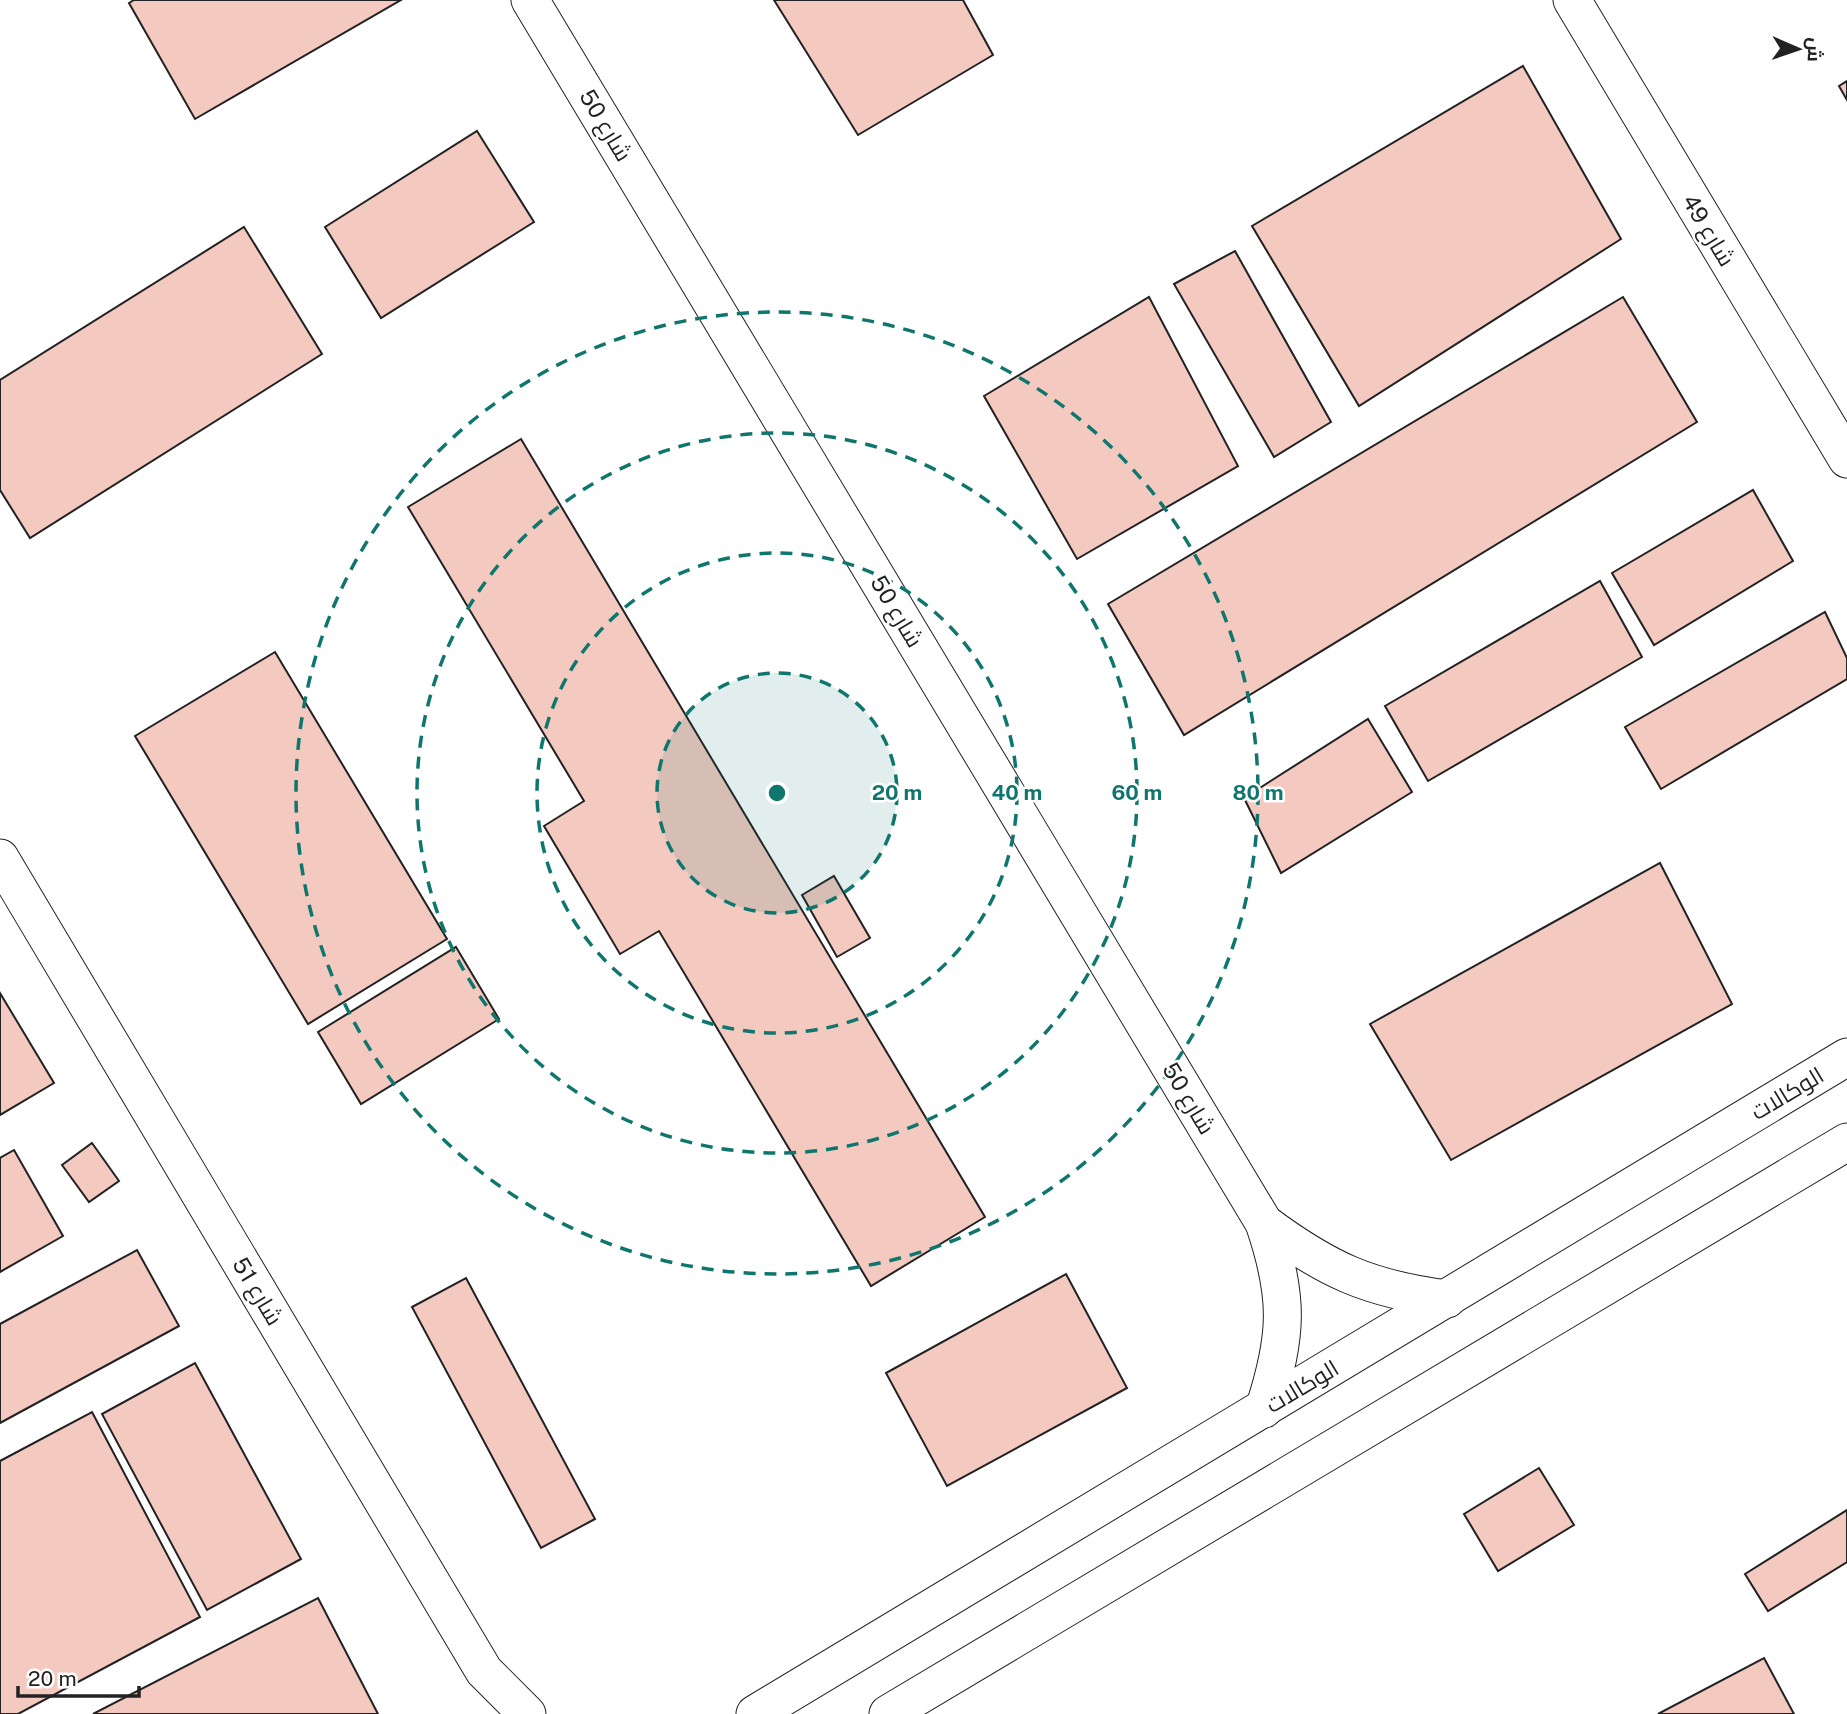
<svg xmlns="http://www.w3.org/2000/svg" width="1847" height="1714" font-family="'Public Sans',Cairo,sans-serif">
  <rect width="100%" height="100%" fill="#fff"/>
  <!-- building -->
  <g fill="#f3c9c0" stroke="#222" stroke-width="2">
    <path d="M134 0H401L195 119 129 3Z"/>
    <path d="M774 0H963L993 55 858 135Z"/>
    <path d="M1523 66 1621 239 1359 406 1252 226Z"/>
    <path d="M1847 81V100L1839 86Z"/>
    <path d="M477 131 534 222 381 318 325 227Z"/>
    <path d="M244 227 322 354 30 538 0 490V380Z"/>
    <path d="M1235 251 1331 422 1274 457 1174 284Z"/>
    <path d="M1149 297 1238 466 1077 559 984 396Z"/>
    <path d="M1623 297 1697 422 1184 735 1108 604Z"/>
    <path d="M521 439 985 1217 871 1286 659 931 620 954 544 826 584 801 408 507Z"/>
    <path d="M1753 490 1793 561 1654 645 1612 573Z"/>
    <path d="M1600 581 1642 657 1428 781 1385 706Z"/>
    <path d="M1825 612 1847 658V679L1661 789 1625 727Z"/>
    <path d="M275 652 447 939 308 1024 135 736Z"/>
    <path d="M1368 719 1412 792 1281 873 1244 798Z"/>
    <path d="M1660 863 1732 1004 1451 1160 1370 1024Z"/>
    <path d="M834 876 870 938 837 957 802 895Z"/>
    <path d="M456 947 499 1019 361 1104 318 1032Z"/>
    <path d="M0 993 54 1083 0 1115Z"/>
    <path d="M92 1143 119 1181 89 1202 62 1165Z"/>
    <path d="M14 1150 63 1236 0 1272V1158Z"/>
    <path d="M137 1250 179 1326 0 1423V1324Z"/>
    <path d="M1066 1274 1127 1388 947 1486 886 1373Z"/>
    <path d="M466 1278 595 1519 541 1548 412 1307Z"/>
    <path d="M195 1363 301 1559 207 1610 102 1414Z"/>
    <path d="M92 1412 200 1617 18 1714H0V1461Z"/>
    <path d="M1539 1468 1574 1525 1498 1571 1464 1514Z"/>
    <path d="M1847 1510V1562L1768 1611 1745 1574Z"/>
    <path d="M318 1598 378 1714H93Z"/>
    <path d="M1764 1658 1794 1714H1658Z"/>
  </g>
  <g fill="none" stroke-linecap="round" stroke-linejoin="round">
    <!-- minor casing -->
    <g stroke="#222" stroke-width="39">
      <g id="minor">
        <path d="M530 0 1264 1223C1289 1296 1288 1336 1264 1409"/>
        <path d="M1572 0 1847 459"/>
        <path d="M0 858 484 1671 527 1714"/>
        <path d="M1264 1223C1327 1270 1369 1289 1447 1299"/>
        <path d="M755 1714 1847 1057"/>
        <path d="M888 1714 1847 1142"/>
      </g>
    </g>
    <!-- minor -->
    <use href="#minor" stroke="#fff" stroke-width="37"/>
  </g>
  <!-- distance rings -->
  <circle cx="777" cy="793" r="120" fill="#0f766e" fill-opacity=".12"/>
  <g fill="none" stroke="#0f766e" stroke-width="3.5" stroke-dasharray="12 9">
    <circle cx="777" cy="793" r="120"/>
    <circle cx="777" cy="793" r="240"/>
    <circle cx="777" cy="793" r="360"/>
    <circle cx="777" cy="793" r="481"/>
  </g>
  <g text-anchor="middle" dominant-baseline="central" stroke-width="5" stroke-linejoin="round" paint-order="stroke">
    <!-- street labels -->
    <g font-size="23" fill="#222" stroke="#fff">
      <text transform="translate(606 125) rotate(59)">شارع 50</text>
      <text transform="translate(1709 230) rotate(59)">شارع 49</text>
      <text transform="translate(897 611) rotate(59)">شارع 50</text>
      <text transform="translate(1787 1093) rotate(-31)">الوكالات</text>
      <text transform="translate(1189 1098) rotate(59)">شارع 50</text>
      <text transform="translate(258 1291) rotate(59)">شارع 51</text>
      <text transform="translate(1302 1386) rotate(-31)">الوكالات</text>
    </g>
  </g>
  <circle cx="777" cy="793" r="10" fill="#0f766e" stroke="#fff" stroke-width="3.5"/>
  <g font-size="21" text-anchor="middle" font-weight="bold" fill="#0f766e" stroke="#fff" stroke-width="5" stroke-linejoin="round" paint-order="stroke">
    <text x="897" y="800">20 m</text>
    <text x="1017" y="800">40 m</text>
    <text x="1137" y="800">60 m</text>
    <text x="1258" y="800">80 m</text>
  </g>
  <!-- north arrow -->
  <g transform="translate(1798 49) rotate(92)" stroke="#ffffff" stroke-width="5" paint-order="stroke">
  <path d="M0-5L12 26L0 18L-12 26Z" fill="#222222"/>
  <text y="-10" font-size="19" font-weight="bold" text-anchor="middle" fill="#222222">ش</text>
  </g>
  <!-- scale -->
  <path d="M18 1686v10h121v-10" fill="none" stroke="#222222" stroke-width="3.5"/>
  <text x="28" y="1686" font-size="21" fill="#222222" stroke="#ffffff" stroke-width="5" paint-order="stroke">20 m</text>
</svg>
